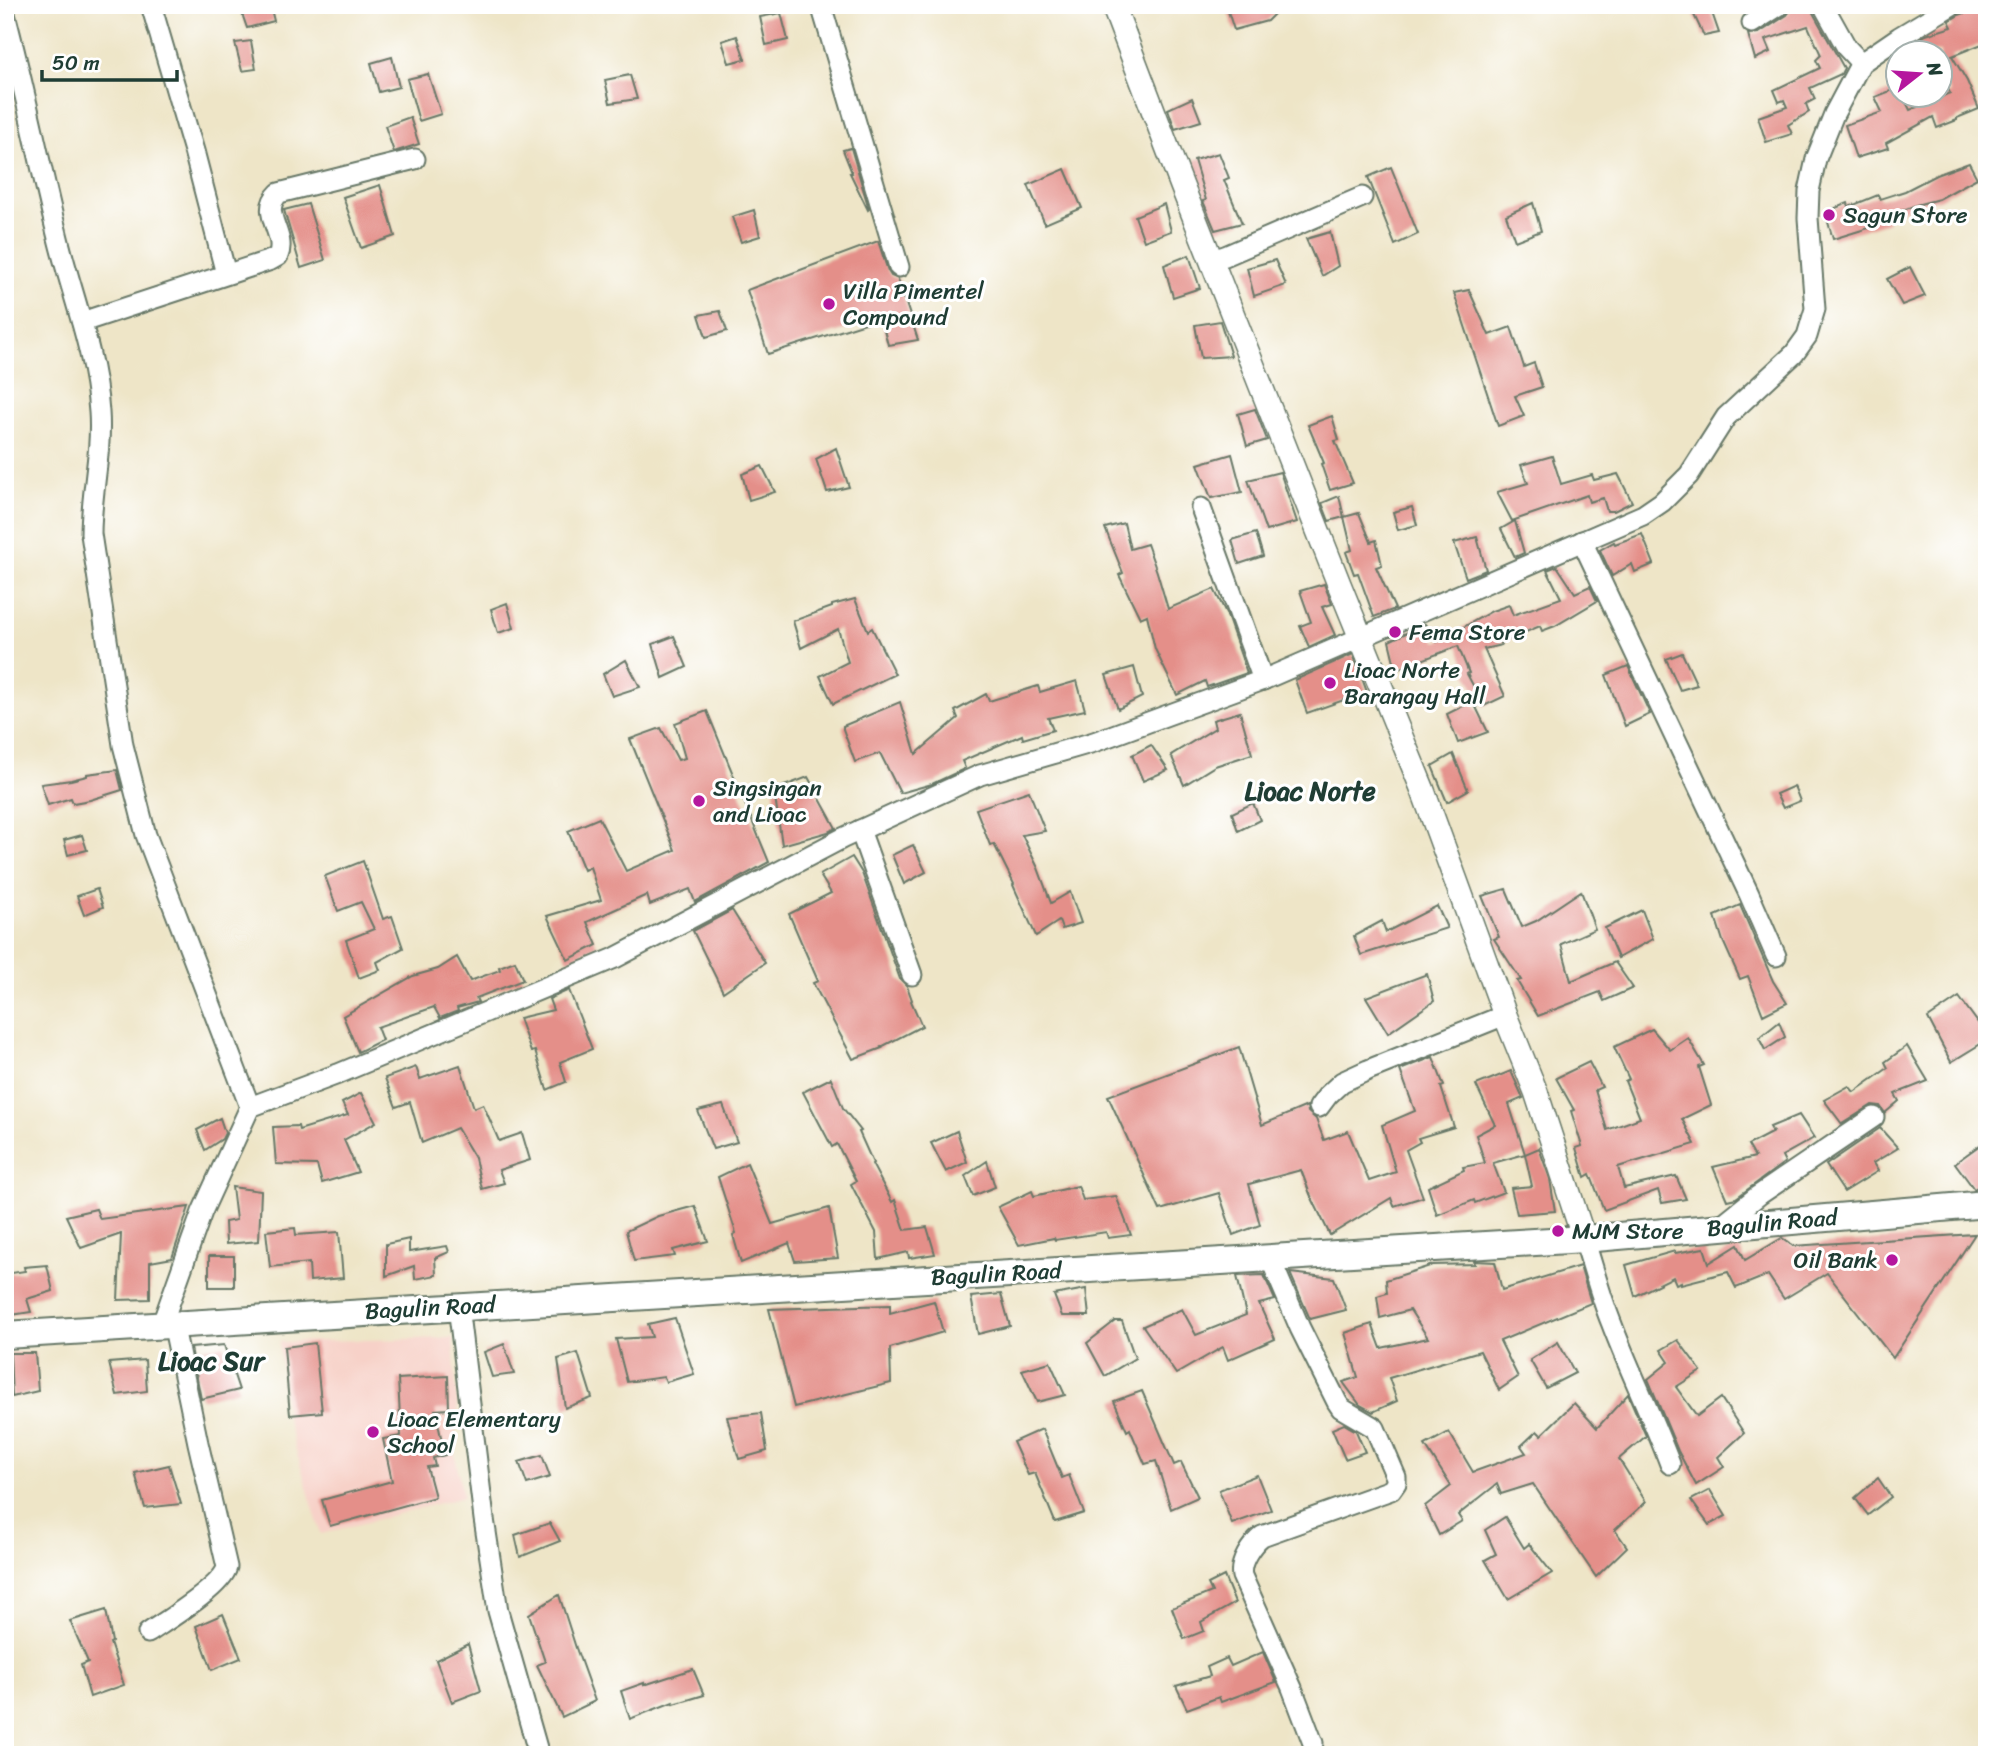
<svg xmlns="http://www.w3.org/2000/svg" width="1992" height="1760" font-family="Sriracha,sans-serif">
  <rect width="100%" height="100%" fill="#fff"/>
  <filter id="ink" filterUnits="userSpaceOnUse"><feTurbulence type="fractalNoise" baseFrequency=".0143" numOctaves="2"/><feDisplacementMap in="SourceGraphic" scale="14" xChannelSelector="R" yChannelSelector="G"/><feConvolveMatrix kernelMatrix="1 2 1 2 8 2 1 2 1" color-interpolation-filters="sRGB"/></filter>
  <filter id="wash" filterUnits="userSpaceOnUse"><feTurbulence type="fractalNoise" baseFrequency=".00686" numOctaves="4" result="noise"/><feDisplacementMap in="SourceGraphic" scale="28" xChannelSelector="R" yChannelSelector="G"/><feGaussianBlur stdDeviation="1.57" result="paint"/><feColorMatrix in="noise" values="0 0 0 0 0 0 0 0 0 0 0 0 0 0 0 0 0 1.4 0 .05"/><feComposite in="paint" operator="in"/></filter>
  <g filter="url(#wash)">
    <rect width="100%" height="100%" fill="#eee5c7"/>
    <!-- built -->
    <path fill="#f7d1c8" d="M453 1338 458 1420 453 1444 463 1497 321 1534 286 1417 279 1342Z"/>
    <g id="blocks">
      <!-- building -->
      <g fill="#e48f89">
        <path d="M239 5H270L274 21 247 28Z"/>
        <path d="M1226 5H1270L1274 14 1267 21 1234 30Z"/>
        <path d="M1792 5H1811L1812 11 1844 68 1841 74 1810 88 1815 99 1806 104 1809 112 1788 125 1792 134 1766 142 1758 117 1787 107 1784 100 1779 102 1774 90 1820 68 1816 60 1821 55 1808 26 1765 40 1770 52 1755 59 1748 34 1759 33 1787 15 1790 11Z"/>
        <path d="M1987 5V42L1952 56 1967 81 1979 109 1957 118V120L1937 128 1933 117 1886 143 1888 148 1856 158 1845 125 1882 112 1875 97 1898 88V94H1902L1910 110 1950 93 1940 73V52H1917L1913 43 1926 35 1952 27 1949 21 1959 15Z"/>
        <path d="M1710 7 1719 33 1704 36 1694 15Z"/>
        <path d="M781 13 788 40 766 45 760 17Z"/>
        <path d="M737 36 745 59 729 63 722 41Z"/>
        <path d="M251 41 256 69 242 71 235 43Z"/>
        <path d="M392 57 399 87 379 92 371 63Z"/>
        <path d="M428 74 441 114 419 121 407 79Z"/>
        <path d="M630 75 637 99 610 103 605 80Z"/>
        <path d="M1192 98 1201 121 1175 129 1168 109Z"/>
        <path d="M410 117 419 144 394 152 385 126Z"/>
        <path d="M851 148 869 209 868 210 850 173H852L843 150Z"/>
        <path d="M1219 153 1229 178 1224 180 1242 223 1215 230 1203 201 1206 200 1194 160Z"/>
        <path d="M1969 163 1977 178 1939 199 1916 205 1886 217 1888 222 1833 239 1825 212 1848 203 1849 207 1878 195 1880 199 1905 191 1936 175Z"/>
        <path d="M1391 167 1418 234 1395 245 1368 177Z"/>
        <path d="M1065 169 1082 208 1045 224 1028 185Z"/>
        <path d="M380 185 395 236 361 248 343 197Z"/>
        <path d="M1533 203 1541 231 1515 241 1506 215Z"/>
        <path d="M308 204 325 260 301 268 284 210Z"/>
        <path d="M1164 204 1171 231 1144 241 1135 216Z"/>
        <path d="M754 210 760 236 741 242 732 217Z"/>
        <path d="M1330 232 1338 266 1322 276 1306 239Z"/>
        <path d="M878 241 888 271 891 276 898 279 918 340 888 345 881 318 768 354 747 290Z"/>
        <path d="M1189 255 1200 288 1173 297 1164 265Z"/>
        <path d="M1275 260 1286 285 1254 296 1247 268Z"/>
        <path d="M1910 267 1925 296 1902 305 1887 279Z"/>
        <path d="M1469 290 1489 335 1511 327 1524 367 1534 363 1542 387 1515 396 1524 416 1498 426 1454 293Z"/>
        <path d="M720 311 727 331 706 337 699 315Z"/>
        <path d="M1220 321 1231 356 1201 358 1195 325Z"/>
        <path d="M1255 409 1267 440 1247 446 1238 414Z"/>
        <path d="M1332 416 1339 440 1335 441 1353 483 1330 490 1321 464 1324 463 1308 425Z"/>
        <path d="M836 448 849 487 827 492 816 459Z"/>
        <path d="M1232 454 1242 492 1211 498 1198 464Z"/>
        <path d="M1552 456 1561 484 1592 475 1594 480 1618 474 1632 502 1614 511H1607L1603 498 1589 502 1587 495 1512 521 1497 492 1528 483 1521 465Z"/>
        <path d="M762 466 775 492 749 500 742 474Z"/>
        <path d="M1280 472 1297 522 1266 531 1248 480Z"/>
        <path d="M1339 496 1344 517 1329 521 1322 503Z"/>
        <path d="M1412 507 1417 525 1398 530 1393 512Z"/>
        <path d="M1359 513 1371 542 1376 540 1382 565 1376 567 1395 609 1374 617 1358 573 1354 574 1346 552 1352 550 1344 517Z"/>
        <path d="M1515 521 1524 553 1515 557 1501 529Z"/>
        <path d="M1124 523 1130 549 1147 544 1157 572 1168 609 1214 589 1226 613 1247 673 1207 687 1205 681 1177 695 1155 649 1147 615 1140 618 1119 575 1123 573 1105 528Z"/>
        <path d="M1256 533 1263 556 1239 564 1232 540Z"/>
        <path d="M1642 534 1654 564 1635 572 1632 564 1612 576 1600 550 1614 542 1615 544Z"/>
        <path d="M1477 537 1486 570 1466 578 1454 543Z"/>
        <path d="M1557 566 1575 593 1590 586 1597 601 1555 626 1542 631 1540 626 1500 643 1501 645 1484 649 1505 696 1484 706 1467 674 1469 673 1458 646 1396 670 1389 641 1425 624 1437 642 1492 611 1509 605 1513 615 1561 598 1547 570Z"/>
        <path d="M1324 584 1332 604 1322 607 1335 635 1309 647 1300 626 1311 622 1300 591Z"/>
        <path d="M855 599 868 631 872 628 895 674 833 704 820 676 848 662 838 629 801 648 793 621 832 607V605Z"/>
        <path d="M507 603 514 628 498 633 491 609Z"/>
        <path d="M674 636 687 667 663 678 653 644Z"/>
        <path d="M1682 653 1697 685 1680 690 1666 659Z"/>
        <path d="M1353 654 1367 692 1307 713 1295 680Z"/>
        <path d="M626 660 640 687 612 696 603 674Z"/>
        <path d="M1628 666 1650 714 1625 726 1606 675Z"/>
        <path d="M1134 667 1142 697 1118 709 1106 675Z"/>
        <path d="M1077 681 1085 710 1048 718 1053 730 1023 739 1022 735 962 761 965 768 962 770 932 784 900 793 880 753 855 762 843 729V726L900 702 916 754 958 718 955 711 986 694 989 701 1038 686 1040 692Z"/>
        <path d="M1473 701 1488 732 1458 743 1447 714Z"/>
        <path d="M707 711 769 862 695 902 690 889 650 905 647 895 587 922 597 945 568 960 547 916 601 900 590 867 584 870 568 831 599 818 626 871 675 850 630 739 661 728 678 760 685 758 675 723Z"/>
        <path d="M1240 712 1252 754 1215 766 1184 785 1171 755 1215 728 1213 720Z"/>
        <path d="M1151 745 1168 770 1143 781 1132 755Z"/>
        <path d="M1453 754 1468 790 1447 802 1432 766Z"/>
        <path d="M117 770 122 790 90 800 73 803 71 798 48 805 41 784 71 780 87 776V774Z"/>
        <path d="M808 777 836 828 828 832 782 845 774 790Z"/>
        <path d="M1794 786 1800 801 1783 808 1776 794Z"/>
        <path d="M1029 791 1045 831 1022 835 1038 868 1051 903 1070 892 1081 923 1062 929 1059 921 1036 936 1013 885 1014 884 994 844 990 845 976 809Z"/>
        <path d="M1253 803 1260 820 1238 831 1232 813Z"/>
        <path d="M82 835 87 850 68 855 64 840Z"/>
        <path d="M913 845 926 872 904 884 892 855Z"/>
        <path d="M852 857 862 873 900 979 907 986 912 1000 911 1001 922 1026 881 1047 882 1048 853 1059 813 983 818 981 789 914 831 893 820 875Z"/>
        <path d="M363 861 383 919 392 916 403 948 377 962 380 970 359 978 346 940 374 929 361 902 338 911 325 876Z"/>
        <path d="M97 889 103 907 84 915 77 896Z"/>
        <path d="M1506 889 1522 927 1536 921 1581 891 1595 929 1561 944 1571 981 1615 962 1633 988 1604 1001 1600 992 1538 1016 1517 981 1521 980 1494 939 1499 937 1482 896Z"/>
        <path d="M1740 905 1773 981 1787 1003 1763 1015 1748 976 1740 979 1723 941 1715 916Z"/>
        <path d="M1437 906 1447 928 1361 955 1354 936 1382 921 1386 932Z"/>
        <path d="M732 910 765 963 723 992 693 931Z"/>
        <path d="M1642 910 1653 939 1618 958 1605 928Z"/>
        <path d="M457 957 470 981 500 970 499 967 515 961 523 980 476 998 478 1002 457 1008 458 1011 440 1018 434 1007 377 1027 382 1040 358 1052 343 1016 413 976 438 969Z"/>
        <path d="M1427 974 1434 1001 1388 1033 1366 997Z"/>
        <path d="M569 990 592 1049 560 1062 566 1082 547 1090 535 1051 531 1052 519 1018 553 1010 549 999Z"/>
        <path d="M1959 997 1987 1035V1040L1951 1062 1928 1018Z"/>
        <path d="M1779 1022 1785 1037 1765 1050 1759 1038Z"/>
        <path d="M1652 1029 1670 1050 1688 1038 1704 1065 1699 1067 1711 1105 1682 1119 1695 1144 1618 1167 1624 1188 1676 1176 1686 1199 1662 1203 1658 1190 1604 1210 1590 1174 1585 1177 1576 1148 1582 1146 1571 1111 1574 1110 1556 1078 1589 1062 1602 1087 1595 1090 1607 1130 1640 1118 1625 1081 1629 1079 1614 1047Z"/>
        <path d="M1907 1046 1928 1081 1895 1094 1899 1101 1885 1113 1880 1106 1872 1105 1842 1124 1824 1100 1849 1086 1854 1092 1888 1068 1885 1062Z"/>
        <path d="M1239 1047 1262 1125 1307 1106 1308 1112 1316 1119 1324 1140 1348 1131 1369 1181 1396 1172 1382 1125 1415 1111 1400 1070 1433 1057 1444 1086 1441 1087 1454 1127 1418 1138 1420 1142 1406 1150 1423 1197 1394 1206 1391 1198 1330 1235 1310 1194 1301 1170 1249 1184 1260 1225 1233 1235 1219 1193 1160 1210 1108 1096Z"/>
        <path d="M460 1065 474 1108 483 1104 499 1141 522 1133 530 1160 499 1170 504 1183 482 1189 475 1158 457 1128 422 1143 410 1102 396 1107 385 1078 416 1067 420 1079Z"/>
        <path d="M1511 1071 1523 1098 1509 1104 1525 1154 1493 1163 1504 1192 1475 1203 1474 1200 1437 1215 1428 1187 1464 1170 1463 1167 1485 1163 1476 1135 1495 1125 1476 1085Z"/>
        <path d="M831 1078 843 1108 861 1131 859 1132 873 1163 872 1164 892 1202 895 1200 905 1230 927 1227 935 1254 909 1258 908 1252 878 1259 876 1232 851 1184 856 1181 837 1144 832 1147 803 1092Z"/>
        <path d="M361 1093 376 1122 344 1140 358 1172 322 1183 317 1165 276 1164 273 1127 298 1126 299 1130 348 1115 342 1103Z"/>
        <path d="M723 1105 737 1142 713 1149 698 1111Z"/>
        <path d="M1799 1115 1814 1138 1782 1156 1785 1162 1736 1198 1727 1200 1713 1167 1755 1157 1748 1145 1773 1132 1770 1127Z"/>
        <path d="M220 1118 225 1133 222 1139 205 1150 197 1130Z"/>
        <path d="M1880 1128 1898 1148 1873 1163 1878 1171 1844 1192 1826 1165Z"/>
        <path d="M957 1131 967 1162 946 1172 931 1143Z"/>
        <path d="M1987 1140V1181L1974 1189 1955 1163Z"/>
        <path d="M1539 1148 1550 1179 1555 1211 1517 1214 1511 1188 1532 1186 1525 1154Z"/>
        <path d="M987 1161 995 1187 973 1196 965 1176Z"/>
        <path d="M747 1163 772 1224 829 1208 838 1258 795 1261 789 1243 741 1263 733 1235 736 1233 718 1177Z"/>
        <path d="M1078 1186 1083 1200 1116 1196 1131 1235 1108 1238 1106 1232 1055 1240 1054 1238 1019 1245 998 1207 1032 1191 1034 1196Z"/>
        <path d="M232 1187 261 1191 259 1241 226 1244 225 1222 236 1220Z"/>
        <path d="M695 1206 708 1241 673 1250 675 1256 634 1261 626 1231 658 1216Z"/>
        <path d="M189 1207 172 1258 150 1262V1299L118 1300 121 1234 81 1248 66 1216 96 1209 100 1219Z"/>
        <path d="M295 1228 296 1235 339 1232 343 1278 310 1281 309 1263 270 1267 266 1231Z"/>
        <path d="M1975 1234 1893 1358 1827 1273 1784 1299 1768 1275 1736 1288 1728 1272 1681 1284V1282L1676 1284 1673 1277 1635 1296 1626 1265 1675 1251V1253L1704 1248 1709 1263 1738 1245 1745 1260 1782 1238 1793 1246Z"/>
        <path d="M409 1239V1252L447 1246 449 1252 435 1258 436 1275 415 1279 414 1266 386 1276V1244Z"/>
        <rect x="209" y="1256" width="25" height="31"/>
        <path d="M1474 1261 1495 1262 1502 1290 1580 1266 1591 1303 1500 1341 1518 1377 1499 1390 1480 1351 1389 1378 1397 1401 1373 1412 1360 1405 1343 1382 1358 1377 1345 1333 1372 1324 1381 1348 1428 1338 1410 1310 1380 1318 1377 1296 1387 1293 1386 1280 1433 1265 1475 1264Z"/>
        <path d="M47 1265 53 1291 27 1299 31 1312 5 1316V1274L25 1271 24 1267Z"/>
        <path d="M1290 1273 1334 1278 1346 1310 1310 1319Z"/>
        <path d="M1264 1275 1275 1300 1259 1304 1275 1339 1228 1360 1223 1347 1176 1374 1143 1326 1182 1309 1196 1335 1246 1315 1237 1276Z"/>
        <path d="M1086 1289 1089 1316H1062L1054 1295Z"/>
        <path d="M1001 1294 1010 1326 978 1334 971 1297Z"/>
        <path d="M934 1301 943 1332 890 1348 891 1383 794 1407 769 1309 890 1305V1313Z"/>
        <path d="M675 1318 694 1374 666 1382 664 1377 627 1382 616 1339 652 1337 648 1324Z"/>
        <path d="M1115 1321H1122L1135 1358 1105 1376 1087 1343Z"/>
        <path d="M1678 1340 1701 1371 1676 1387 1697 1416 1721 1398 1744 1433 1718 1457 1724 1467 1696 1485 1678 1451 1648 1379 1669 1362 1661 1350Z"/>
        <path d="M1558 1342 1575 1373 1546 1388 1530 1360Z"/>
        <path d="M315 1343 322 1412 290 1415 284 1347Z"/>
        <path d="M504 1344 514 1374 492 1377 484 1352Z"/>
        <path d="M224 1345 239 1390 201 1399 191 1348Z"/>
        <path d="M10 1353H35L38 1391 12 1397Z"/>
        <path d="M578 1353 592 1398 565 1408 558 1359Z"/>
        <path d="M145 1360 147 1391 117 1395 109 1363Z"/>
        <path d="M1050 1362 1065 1395 1037 1402 1022 1370Z"/>
        <path d="M448 1376 449 1409 435 1410 445 1455 433 1458 435 1466 427 1467 435 1497 330 1526 322 1500 392 1481 383 1439 401 1436 398 1379Z"/>
        <path d="M1142 1391 1174 1465 1181 1462 1198 1497 1171 1509 1156 1461 1145 1464 1130 1429 1127 1431 1114 1401Z"/>
        <path d="M1628 1394 1646 1436 1619 1459 1646 1502 1615 1530 1627 1547 1596 1577 1533 1484 1501 1494 1497 1484 1458 1515 1462 1521 1439 1535 1425 1506 1451 1486 1425 1445 1449 1432 1473 1472 1526 1453 1521 1446 1537 1431 1541 1435 1574 1403 1597 1428Z"/>
        <path d="M761 1413 767 1451 739 1459 727 1417Z"/>
        <path d="M1344 1424 1356 1431 1365 1452 1345 1459 1332 1429Z"/>
        <path d="M1042 1429 1062 1478 1069 1475 1084 1513 1055 1522 1035 1473 1028 1475 1013 1442Z"/>
        <path d="M542 1455 550 1477 527 1484 519 1462Z"/>
        <path d="M169 1465 181 1504 145 1508 135 1473Z"/>
        <path d="M1257 1475 1271 1510 1232 1524 1219 1490Z"/>
        <path d="M1878 1478 1891 1497 1868 1515 1855 1498Z"/>
        <path d="M1710 1490 1726 1516 1709 1525 1691 1500Z"/>
        <path d="M1505 1517 1524 1548 1529 1544 1552 1573 1508 1599 1485 1560 1496 1554 1485 1530Z"/>
        <path d="M550 1523 560 1541 520 1557 515 1535Z"/>
        <path d="M1224 1576 1235 1603 1201 1622 1204 1631 1184 1639 1172 1608 1212 1592 1208 1584Z"/>
        <path d="M559 1595 576 1648 595 1701 562 1717 537 1665 545 1662 529 1614Z"/>
        <path d="M106 1610 112 1642 110 1643 124 1685 90 1697 81 1665 88 1662 70 1621Z"/>
        <path d="M223 1614 241 1658 212 1670 196 1626Z"/>
        <path d="M468 1644 481 1691 452 1702 436 1660Z"/>
        <path d="M1263 1652 1276 1682 1221 1702 1219 1697 1187 1709 1176 1686 1210 1676 1207 1667 1227 1658 1231 1666Z"/>
        <path d="M693 1669 704 1695 674 1704 673 1702 630 1719 621 1691 644 1683V1685Z"/>
      </g>
    </g>
  </g>
  <g filter="url(#ink)">
    <use href="#blocks" fill-opacity="0" stroke="#677867" stroke-width="2"/>
    <g fill="none" stroke-linecap="round" stroke-linejoin="round">
      <!-- minor casing -->
      <g stroke="#677867" stroke-width="23">
        <g id="minor">
          <path d="M151 5 194 151 226 274"/>
          <path d="M821 5 899 267"/>
          <path d="M1823 5 1847 48 1861 63"/>
          <path d="M5 14C25 90 40 166 59 242 73 298 95 353 99 412 102 452 91 493 91 534L123 745 146 835 250 1107"/>
          <path d="M1752 23 1780 5"/>
          <path d="M1211 260 1225 256 1362 197"/>
          <path d="M82 322 271 260 278 256C288 234 258 213 279 193L415 159"/>
          <path d="M1201 508 1263 680"/>
          <path d="M1582 541 1749 894 1776 956"/>
          <path d="M860 830 912 975"/>
          <path d="M1319 1107 1328 1095 1342 1082 1368 1070 1505 1015"/>
          <path d="M1719 1227 1759 1195 1874 1117"/>
          <path d="M1584 1239C1593 1266 1600 1295 1611 1322 1629 1370 1652 1416 1670 1464"/>
          <path d="M1270 1258 1300 1328 1337 1402 1341 1408 1375 1428 1396 1477V1483L1391 1490 1262 1536C1251 1545 1239 1563 1242 1576L1292 1688 1313 1743"/>
          <path d="M458 1306 484 1519 498 1611 539 1755"/>
          <path d="M162 1324 202 1212 250 1107 338 1074 615 958 843 838 980 775 1094 742 1263 680 1643 515 1662 502 1689 475 1726 417 1794 354 1807 336 1815 309 1808 218 1809 191 1816 159 1834 114 1861 63 1899 37 1952 5"/>
          <path d="M148 1633C167 1620 222 1587 227 1567L198 1443 173 1323"/>
        </g>
      </g>
      <!-- tertiary casing -->
      <g stroke="#677867" stroke-width="26">
        <path id="tertiary" d="M1113 5 1182 186 1339 584 1422 788 1505 1015 1536 1092 1584 1239"/>
      </g>
      <!-- secondary casing -->
      <g stroke="#677867" stroke-width="30">
        <path id="secondary" d="M5 1335 1584 1239 1987 1204"/>
      </g>
      <!-- minor -->
      <use href="#minor" stroke="#fff" stroke-width="19"/>
      <!-- tertiary -->
      <use href="#tertiary" stroke="#fff" stroke-width="23"/>
      <!-- secondary -->
      <use href="#secondary" stroke="#fff" stroke-width="26"/>
    </g>
  </g>
  <!-- markers -->
  <g fill="#b5179e" stroke="#fff" stroke-width="2.5">
    <circle cx="1829" cy="215" r="7"/>
    <circle cx="829" cy="304" r="7"/>
    <circle cx="1395" cy="632" r="7"/>
    <circle cx="1330" cy="683" r="7"/>
    <circle cx="699" cy="801" r="7"/>
    <circle cx="1558" cy="1231" r="7"/>
    <circle cx="1892" cy="1260" r="7"/>
    <circle cx="373" cy="1432" r="7"/>
  </g>
  <g text-anchor="middle" dominant-baseline="central" stroke-width="6" stroke-linejoin="round" paint-order="stroke">
    <!-- poi labels -->
    <g font-size="23" fill="#1f3d34" stroke="#fff" text-anchor="start">
      <text x="1843" y="215">Sagun Store</text>
      <text x="843" y="291">Villa Pimentel<tspan x="843" dy="26">Compound</tspan></text>
      <text x="1409" y="632">Fema Store</text>
      <text x="1344" y="670">Lioac Norte<tspan x="1344" dy="26">Barangay Hall</tspan></text>
      <text x="713" y="788">Singsingan<tspan x="713" dy="26">and Lioac</tspan></text>
      <text x="1572" y="1231">MJM Store</text>
      <text x="1878" y="1260" text-anchor="end">Oil Bank</text>
      <text x="387" y="1419">Lioac Elementary<tspan x="387" dy="26">School</tspan></text>
    </g>
    <!-- street labels -->
    <g font-size="23" fill="#1f3d34" stroke="#fff">
      <text transform="translate(1772 1223) rotate(-5)">Bagulin Road</text>
      <text transform="translate(996 1274) rotate(-3)">Bagulin Road</text>
      <text transform="translate(430 1308) rotate(-3)">Bagulin Road</text>
    </g>
    <!-- quarter labels -->
    <g font-size="26" font-weight="bold" fill="#1f3d34" stroke="#fff">
      <text x="1310" y="791">Lioac Norte</text>
      <text x="211" y="1361">Lioac Sur</text>
    </g>
  </g>
  <!-- margin -->
  <rect width="1992" height="1760" fill="none" stroke="#fff" stroke-width="28"/>
  <!-- north arrow -->
  <g transform="translate(1919 74) rotate(73)"><circle r="33" fill="#ffffff" stroke="#a5b1ae" stroke-width="2"/>
  <path d="M0-5L12 26L0 18L-12 26Z" fill="#b5179e"/>
  <text y="-10" font-size="19" font-weight="bold" text-anchor="middle" fill="#1f3d34">N</text>
  </g>
  <!-- scale -->
  <path d="M42 70v10h135v-10" fill="none" stroke="#1f3d34" stroke-width="3.5"/>
  <text x="52" y="70" font-size="21" fill="#1f3d34" stroke="#ffffff" stroke-width="5" paint-order="stroke">50 m</text>
</svg>
